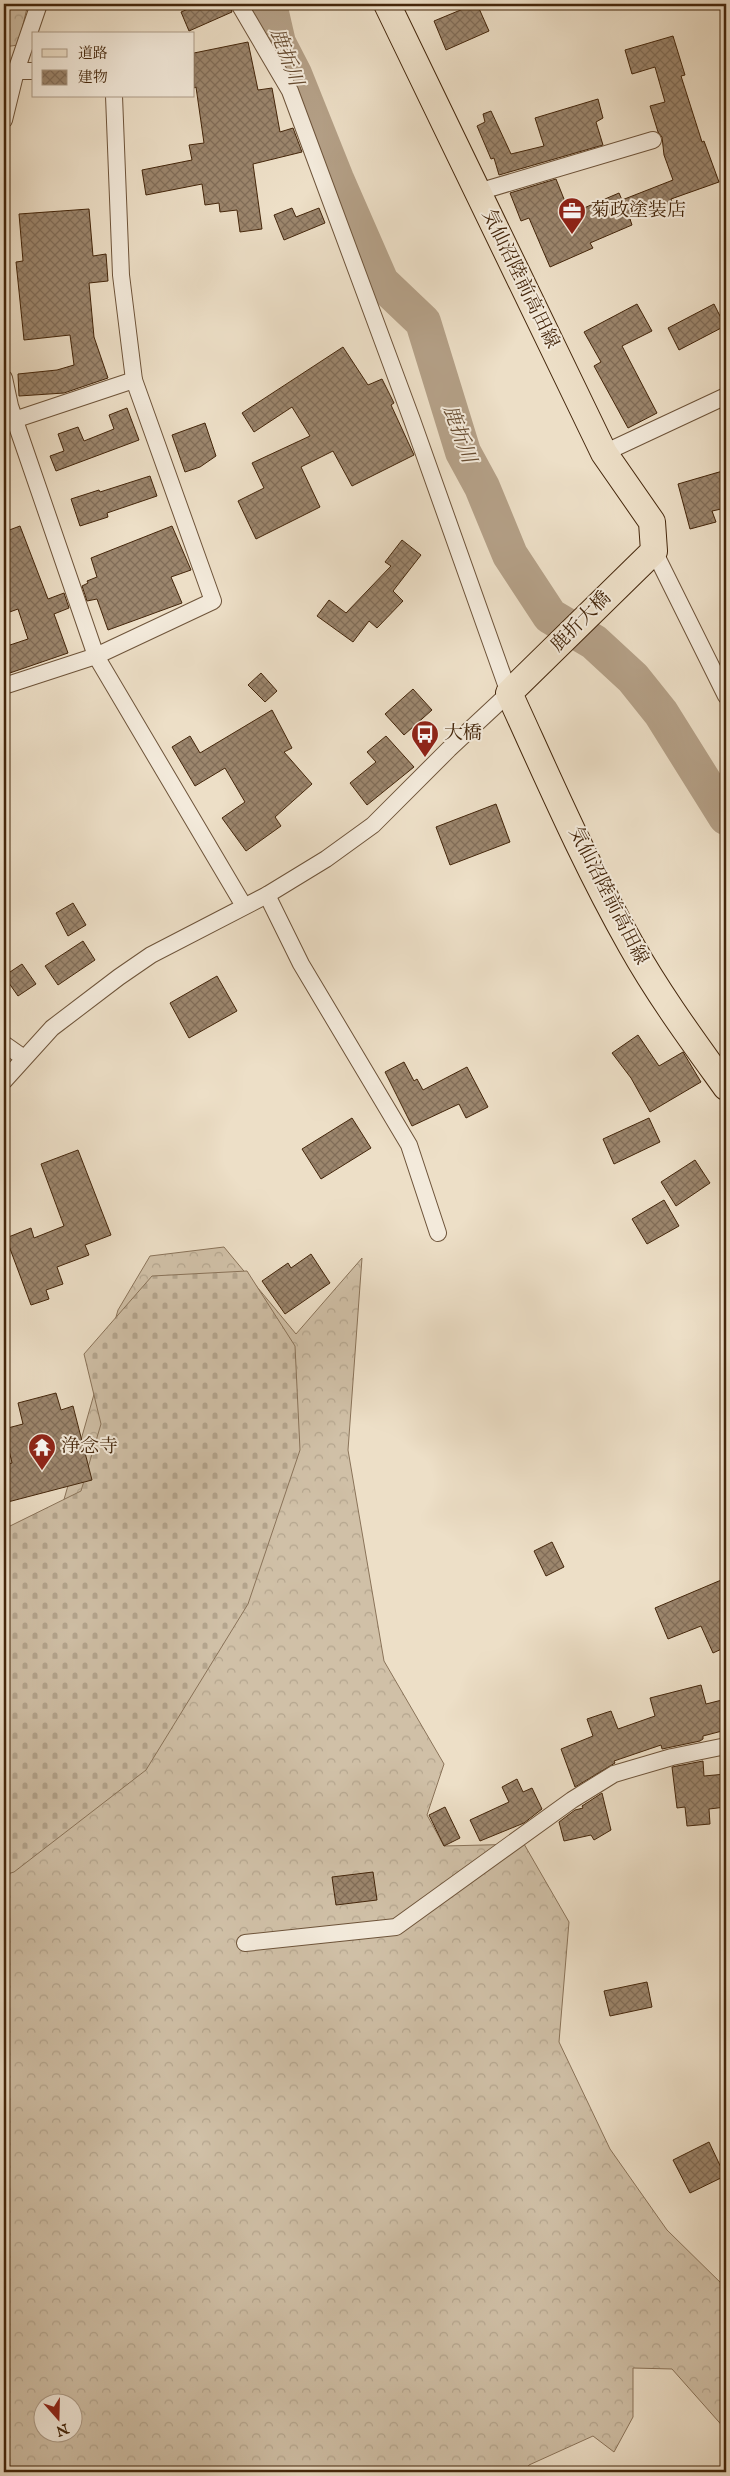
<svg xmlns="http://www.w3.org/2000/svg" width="730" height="2476" font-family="'IM FELL English','Noto Serif JP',serif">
  <defs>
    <pattern id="forest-crowns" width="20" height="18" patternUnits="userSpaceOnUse" patternTransform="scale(1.25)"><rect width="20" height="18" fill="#d0c0a7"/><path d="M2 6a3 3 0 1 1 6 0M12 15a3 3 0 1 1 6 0" fill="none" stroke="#b4a58e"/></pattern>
    <pattern id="cemetery-stones" width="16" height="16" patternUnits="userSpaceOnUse" patternTransform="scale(1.25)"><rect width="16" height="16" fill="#d0c0a7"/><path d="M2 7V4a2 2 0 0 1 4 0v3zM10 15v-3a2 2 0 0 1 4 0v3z" fill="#b4a58e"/></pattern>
    <pattern id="building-cross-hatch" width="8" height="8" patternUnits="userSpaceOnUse" patternTransform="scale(1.25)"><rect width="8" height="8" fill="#9c866d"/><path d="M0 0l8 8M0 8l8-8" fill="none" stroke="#816d58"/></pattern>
  </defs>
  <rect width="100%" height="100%" fill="#eddfc7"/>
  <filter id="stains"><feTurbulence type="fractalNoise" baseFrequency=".004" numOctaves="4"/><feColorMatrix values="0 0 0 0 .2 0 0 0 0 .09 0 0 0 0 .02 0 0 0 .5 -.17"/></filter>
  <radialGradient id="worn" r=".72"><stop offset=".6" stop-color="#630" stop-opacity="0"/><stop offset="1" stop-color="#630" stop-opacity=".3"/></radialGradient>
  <!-- forest -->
  <g fill="url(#forest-crowns)" stroke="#8a7359" fill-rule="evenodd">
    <path d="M4 4H28L18 45 4 47Z"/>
    <path d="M224 1247 296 1334 362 1258 348 1450 384 1661 444 1764 427 1815 444 1846 524 1844 569 1922 559 2042 610 2149 667 2230 726 2288V2430L672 2369 633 2368V2417L614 2452 593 2436 529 2465 525 2472H4V1581L61 1510 118 1310 150 1256ZM42 2404H72V2434H42Z"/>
  </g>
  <!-- cemetery -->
  <path fill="url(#cemetery-stones)" stroke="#8a7359" d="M247 1271 295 1346 300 1450 248 1604 146 1770 14 1872 4 1875V1529L81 1491 101 1424 84 1354 152 1276Z"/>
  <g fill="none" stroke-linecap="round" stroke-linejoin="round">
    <!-- river -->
    <path stroke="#b4a087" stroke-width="36" d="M269 4 278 43 294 74 336 179 381 282 423 322 463 452 482 487 510 555 550 616 594 642 633 678 661 713 726 817"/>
  </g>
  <!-- building -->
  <g fill="url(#building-cross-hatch)" stroke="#44260b">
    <path d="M200 4H229L232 12 189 31 181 12Z"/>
    <path d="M475 4H477L489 31 446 50 434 21Z"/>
    <path d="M673 36 685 75 681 76 702 142 704 141 719 182 671 199 672 202 630 219 632 225 590 243 593 248 550 267 529 218 521 221 510 193 556 179 570 214 619 193 622 200 673 180 664 155 662 137 658 132 650 106 665 102 655 67 632 74 625 50Z"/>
    <path d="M248 42 258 90 272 88 280 132 293 128 302 152 253 164 262 229 240 232 237 210 220 212 219 203 205 205 202 184 146 195 142 170 192 160 189 145 204 143 196 87 194 88V53Z"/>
    <path d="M598 99 603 118 596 122 603 145 499 175 494 158 491 159 477 126 485 122 483 114 491 111 511 154 544 146 535 118Z"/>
    <path d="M292 208 296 217 319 208 325 223 284 240 274 215Z"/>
    <path d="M89 209 93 256 106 254 108 281 89 283 94 337 108 378 64 393 19 396 18 374 57 370 74 365 70 335 24 340 16 262 23 261 19 214Z"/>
    <path d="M637 304 652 331 622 346 657 413 628 428 594 366 601 362 584 332Z"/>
    <path d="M714 304 725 326 679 350 668 328Z"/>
    <path d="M343 347 368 385 382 379 394 403 391 405 414 455 352 486 333 451 301 467 320 507 256 539 238 501 264 488 252 463 310 436 292 407 254 432 242 413Z"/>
    <path d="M127 408 139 440 56 471 50 456 64 451 58 434 78 427 84 441 114 429 109 415Z"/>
    <path d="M205 423 216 456 200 467 185 472 172 435Z"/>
    <path d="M726 470V508L712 511 716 522 690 529 678 484Z"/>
    <path d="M150 476 157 496 107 513 108 517 80 526 71 499 99 490 100 492Z"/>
    <path d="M20 526 48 599 64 593 69 608 54 614 68 653 4 675V647L28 639 18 609 4 614V532Z"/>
    <path d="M172 526 191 570 171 577 182 603 108 630 97 599 87 601 82 586 88 583 87 581 97 577 91 558Z"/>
    <path d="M402 540 421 555 393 591 403 601 377 628 369 621 353 642 317 616 329 600 346 613 391 566 385 562Z"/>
    <path d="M261 673 277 691 265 702 248 685Z"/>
    <path d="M413 689 432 710 404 735 385 714Z"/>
    <path d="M272 710 292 748 284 752 312 784 275 817 281 826 246 851 222 818 245 802 225 768 195 786 172 747 190 736 200 753Z"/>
    <path d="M386 736 414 767 367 805 350 783 376 762 367 752Z"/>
    <path d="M496 804 510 842 450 865 436 827Z"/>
    <path d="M73 903 86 925 68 936 56 913Z"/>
    <path d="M83 941 95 960 58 985 45 966Z"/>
    <path d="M22 964 36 984 18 996 4 976Z"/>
    <path d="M217 976 237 1011 189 1038 170 1003Z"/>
    <path d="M638 1035 659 1066 683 1052 701 1082 650 1112 631 1078 612 1053Z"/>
    <path d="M404 1062 414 1081 417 1079 423 1090 467 1067 488 1107 466 1118 459 1104 412 1126 385 1072Z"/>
    <path d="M352 1118 371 1148 321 1179 302 1149Z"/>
    <path d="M649 1118 660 1142 614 1164 603 1139Z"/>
    <path d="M78 1150 111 1235 85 1245 89 1255 57 1267 63 1284 46 1290 49 1299 31 1305 6 1238 31 1228 34 1238 64 1226 41 1164Z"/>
    <path d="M695 1160 710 1183 676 1206 661 1182Z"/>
    <path d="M664 1200 679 1226 647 1244 632 1219Z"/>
    <path d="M311 1254 330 1283 285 1314 262 1281 288 1263 291 1268Z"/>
    <path d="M56 1393 61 1410 73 1406 92 1480 4 1503V1465L12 1463 4 1429 23 1424 18 1403Z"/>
    <path d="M552 1542 564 1567 546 1576 534 1551Z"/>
    <path d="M726 1578V1647L713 1653 701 1626 668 1639 655 1608Z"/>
    <path d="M701 1685 706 1704 726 1699V1730L703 1736V1739L700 1741 662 1749 661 1745 614 1761 615 1763 575 1787 561 1749 593 1736 587 1719 611 1711 618 1729 655 1716 650 1698Z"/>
    <path d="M703 1761 704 1776 726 1774V1807L709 1809 710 1824 687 1826 685 1807 677 1808 672 1767Z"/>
    <path d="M517 1779 523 1792 532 1788 542 1809 524 1823 480 1841 470 1820 509 1802 502 1787Z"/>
    <path d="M602 1793 611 1830 594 1840 591 1835 564 1841 559 1822 575 1810 583 1808 582 1806Z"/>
    <path d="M445 1807 460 1838 444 1846 429 1815Z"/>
    <path d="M373 1872 377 1900 336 1905 332 1877Z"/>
    <path d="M647 1982 652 2007 610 2016 604 1991Z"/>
    <path d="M709 2142 725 2176 690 2193 673 2160Z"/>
  </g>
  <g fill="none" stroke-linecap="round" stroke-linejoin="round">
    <!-- street casing -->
    <g stroke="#6e543a" stroke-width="18">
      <g id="street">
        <path d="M16 71H34"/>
        <path d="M4 120 16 71 39 4"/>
        <path d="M478 192 653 140"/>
        <path d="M4 378 10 406 96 656 244 906"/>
        <path d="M5 423 134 380"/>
        <path d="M604 453 726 396"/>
        <path d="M654 551 726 696"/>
        <path d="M4 686 96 656 213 601 134 380 121 275 114 96"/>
        <path d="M267 895 301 964 409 1145 438 1233"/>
        <path d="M4 1044 24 1058"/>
        <path d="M4 1081 52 1028 119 977 151 955 267 895 326 859 373 825 449 749 509 693 412 420 290 91 239 4"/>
        <path d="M245 1943 396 1927 572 1800 614 1774 672 1757 726 1746"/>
      </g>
    </g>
    <!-- primary casing -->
    <g stroke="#44260b" stroke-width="28">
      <path id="primary" d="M387 4 604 453 652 522 654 551 509 693C548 778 585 864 631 945 659 995 693 1041 726 1087"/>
    </g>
    <!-- street -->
    <use href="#street" stroke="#f3eadb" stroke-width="16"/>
    <!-- primary -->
    <use href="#primary" stroke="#eddfc7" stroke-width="26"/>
  </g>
  <!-- icons -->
  <defs>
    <g id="office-pin" transform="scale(1.4375)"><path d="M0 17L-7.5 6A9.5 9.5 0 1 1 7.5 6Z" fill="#8f2418" stroke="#f3eadb"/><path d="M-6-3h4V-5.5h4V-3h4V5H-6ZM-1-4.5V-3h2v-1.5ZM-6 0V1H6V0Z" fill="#fff"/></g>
    <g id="bus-pin" transform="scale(1.4375)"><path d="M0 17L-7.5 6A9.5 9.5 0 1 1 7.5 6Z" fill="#8f2418" stroke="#f3eadb"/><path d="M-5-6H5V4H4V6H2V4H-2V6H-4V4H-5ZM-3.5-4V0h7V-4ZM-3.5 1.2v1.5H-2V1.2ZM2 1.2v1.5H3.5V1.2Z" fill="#fff"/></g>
    <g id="temple-pin" transform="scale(1.4375)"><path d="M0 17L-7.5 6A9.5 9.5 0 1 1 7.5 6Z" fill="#8f2418" stroke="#f3eadb"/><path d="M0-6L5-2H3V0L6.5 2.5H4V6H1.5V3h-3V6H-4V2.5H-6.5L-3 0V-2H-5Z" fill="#fff"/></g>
  </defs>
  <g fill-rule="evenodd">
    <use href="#office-pin" x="572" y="211"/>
    <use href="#bus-pin" x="425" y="734"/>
    <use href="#temple-pin" x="42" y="1447"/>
  </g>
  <g text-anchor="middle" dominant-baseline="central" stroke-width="4" stroke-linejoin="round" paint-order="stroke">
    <!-- poi labels -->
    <g font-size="19" fill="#44260b" stroke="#f3eadb" text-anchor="start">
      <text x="591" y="211">菊政塗装店</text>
      <text x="444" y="734">大橋</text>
      <text x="61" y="1447">浄念寺</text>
    </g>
    <!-- street labels -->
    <g font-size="19" fill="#44260b" stroke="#f3eadb">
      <text transform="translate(520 279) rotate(64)">気仙沼陸前高田線</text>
      <text transform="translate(581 622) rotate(-45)">鹿折大橋</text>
      <text transform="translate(608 896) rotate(63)">気仙沼陸前高田線</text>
    </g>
    <!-- water labels -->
    <g font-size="20" font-style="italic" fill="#664b30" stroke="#f3eadb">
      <text transform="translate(286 57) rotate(70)">鹿折川</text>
      <text transform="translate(459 434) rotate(70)">鹿折川</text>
    </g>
  </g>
  <!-- margin -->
  <rect width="730" height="2476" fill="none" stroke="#eddfc7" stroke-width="20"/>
  <rect x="5" y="5" width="720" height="2466" fill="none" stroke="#44260b" stroke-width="2.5"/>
  <rect x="10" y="10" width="710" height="2456" fill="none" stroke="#44260b"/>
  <!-- legend -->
  <rect x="32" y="32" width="162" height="65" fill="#f3eadb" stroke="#ad9c88"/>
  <rect x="42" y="49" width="25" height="8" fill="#eddfc7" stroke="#ad9c88"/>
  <text x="78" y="58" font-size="15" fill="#44260b">道路</text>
  <rect x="42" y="70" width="25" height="15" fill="url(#building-cross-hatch)" stroke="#ad9c88"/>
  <text x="78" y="82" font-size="15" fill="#44260b">建物</text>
  <!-- north arrow -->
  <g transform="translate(58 2418) rotate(160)"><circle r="24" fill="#f3eadb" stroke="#ad9c88"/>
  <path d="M0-4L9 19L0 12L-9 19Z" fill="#8f2418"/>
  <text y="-8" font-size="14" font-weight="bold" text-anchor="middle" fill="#44260b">N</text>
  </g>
  <rect width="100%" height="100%" filter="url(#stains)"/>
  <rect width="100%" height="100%" fill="url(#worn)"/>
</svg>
